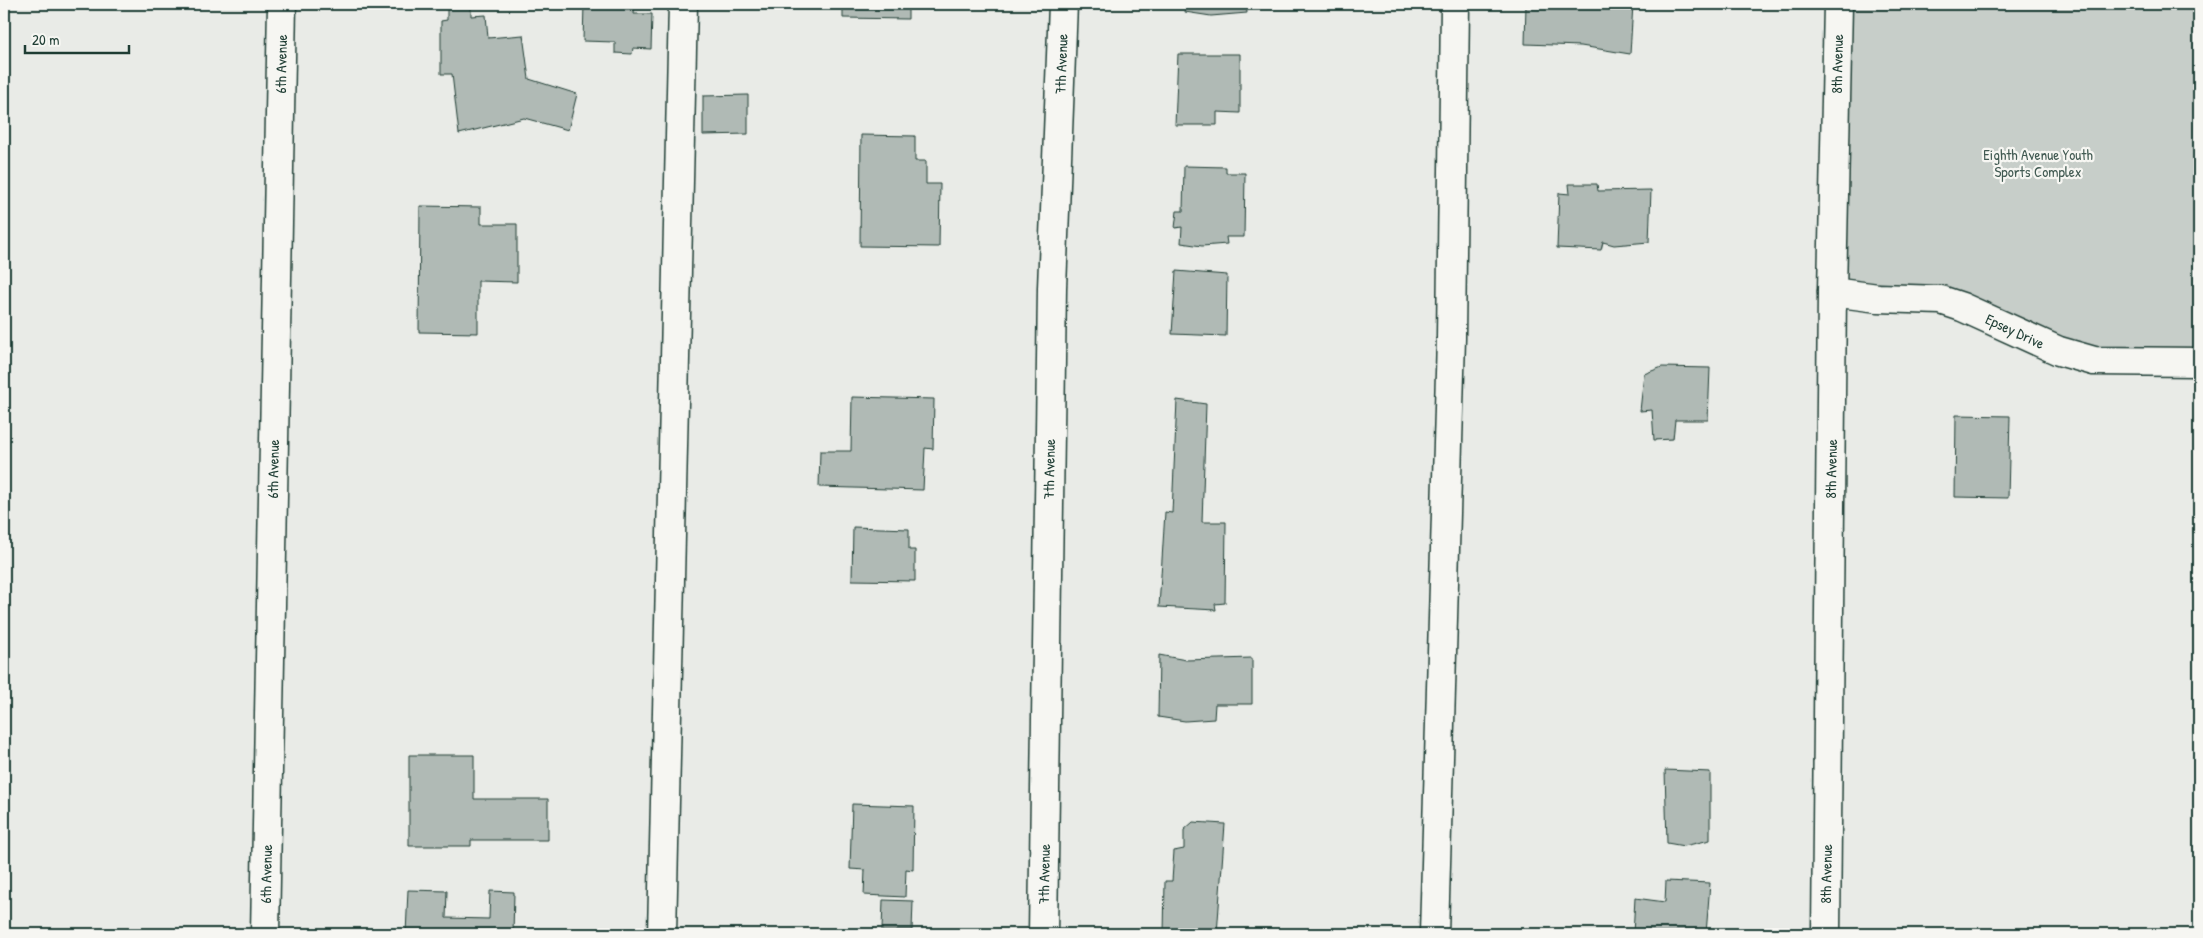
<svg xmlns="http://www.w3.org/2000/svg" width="2203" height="938" font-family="'Patrick Hand',sans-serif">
  <rect width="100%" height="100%" fill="#e9ebe7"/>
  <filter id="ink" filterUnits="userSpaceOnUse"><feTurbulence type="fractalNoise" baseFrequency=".02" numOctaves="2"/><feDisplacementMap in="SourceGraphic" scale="10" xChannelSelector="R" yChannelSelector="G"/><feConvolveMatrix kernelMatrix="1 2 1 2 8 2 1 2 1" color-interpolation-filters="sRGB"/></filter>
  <g filter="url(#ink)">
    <!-- green -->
    <path fill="#c7cec9" stroke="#73867e" d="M1841 4H2199V357H2095L1956 301 1836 289Z"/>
    <!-- building -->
    <g fill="#b0bab5" stroke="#1f3d34">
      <path d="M447 4H471V16L486 15 488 38 523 35 529 79 577 94 568 130 524 118 459 134 452 74H441V21L447 20Z"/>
      <path d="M584 4H635L634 14H652L651 49 633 48 632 54 615 53V42L583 41Z"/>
      <path d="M843 4H908V19L843 18Z"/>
      <path d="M1185 4H1246L1247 13 1211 16 1185 12Z"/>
      <path d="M1526 4H1633L1630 54 1581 46 1525 44Z"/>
      <path d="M1178 54H1240V113L1217 112V125H1175Z"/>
      <path d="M748 95V134L703 135V96Z"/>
      <path d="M861 135 915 136V161H926V184H940L939 247 860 246Z"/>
      <path d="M1184 166 1226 167V173H1245L1244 237H1226L1227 244 1202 246 1181 243 1182 227 1175 228 1177 211H1183Z"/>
      <path d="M1569 184H1597L1598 191 1651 190 1649 242 1614 245 1603 242 1601 250 1557 248 1559 193 1570 194Z"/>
      <path d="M420 206 481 207V224H517V282L478 281V333L419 332Z"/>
      <path d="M1176 271 1227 275 1226 336 1172 334Z"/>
      <path d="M1662 367 1710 368 1708 420H1675L1673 439 1654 440 1652 410 1640 411 1644 374Z"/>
      <path d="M852 397 934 399 933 449 925 448 923 490 819 487 820 451H851Z"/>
      <path d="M1177 400 1206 404 1202 522H1226L1225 603 1215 604 1216 610 1159 607 1165 512 1172 513Z"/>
      <path d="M1956 415 2010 416 2008 498 1955 497Z"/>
      <path d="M853 527 909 529V550H915V581L852 580Z"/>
      <path d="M1159 655 1186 660 1252 658V704H1215L1214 719 1185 721 1158 717Z"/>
      <path d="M409 755H474V799H548V840H471V846H409Z"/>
      <path d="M1665 770 1710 772V840L1684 846 1667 843Z"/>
      <path d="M852 804 914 806 913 870 906 869 905 897 864 895 865 870 850 869Z"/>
      <path d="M1193 822 1225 824 1217 934H1164L1165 881H1172L1174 851 1184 849V830Z"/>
      <path d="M1666 881 1710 883 1706 934H1633L1635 898 1665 902Z"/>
      <path d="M408 890 447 891 446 918 489 919 490 891 514 892 513 934H406Z"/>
      <path d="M883 900 913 901 912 930H882Z"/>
    </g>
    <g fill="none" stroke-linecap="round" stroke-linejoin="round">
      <!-- minor casing -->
      <g stroke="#1f3d34" stroke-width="31">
        <g id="minor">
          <path d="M1832 292 1878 298 1941 300 1962 307 2059 351 2094 361 2199 362"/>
          <path d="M265 934 282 4"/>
          <path d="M662 934 683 4"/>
          <path d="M1043 934 1052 288 1063 4"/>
          <path d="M1434 934 1451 338 1455 4"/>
          <path d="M1826 934 1832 292 1838 4"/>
        </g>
      </g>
      <!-- minor -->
      <use href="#minor" stroke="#f6f6f2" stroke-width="28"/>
    </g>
  </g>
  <g text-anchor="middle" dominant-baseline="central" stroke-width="4.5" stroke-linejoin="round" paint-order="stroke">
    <!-- street labels -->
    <g font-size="15" fill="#1f3d34" stroke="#f6f6f2">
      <text transform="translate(281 64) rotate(-89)">6th Avenue</text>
      <text transform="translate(1061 64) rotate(-88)">7th Avenue</text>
      <text transform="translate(1837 64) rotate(-89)">8th Avenue</text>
      <text transform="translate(2015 331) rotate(25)">Epsey Drive</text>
      <text transform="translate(273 469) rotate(-89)">6th Avenue</text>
      <text transform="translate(1049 469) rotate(-89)">7th Avenue</text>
      <text transform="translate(1831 469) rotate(-89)">8th Avenue</text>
      <text transform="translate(266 874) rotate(-89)">6th Avenue</text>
      <text transform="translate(1044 874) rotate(-89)">7th Avenue</text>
      <text transform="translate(1826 874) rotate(-89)">8th Avenue</text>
    </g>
    <!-- park labels -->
    <g font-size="15" fill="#415a52" stroke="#f6f6f2">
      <text x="2038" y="154">Eighth Avenue Youth<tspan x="2038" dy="17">Sports Complex</tspan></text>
    </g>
  </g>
  <!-- margin -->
  <rect width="2203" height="938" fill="none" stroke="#f6f6f2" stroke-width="20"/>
  <rect x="10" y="10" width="2183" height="918" fill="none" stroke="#1f3d34" stroke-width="2" filter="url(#ink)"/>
  <!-- scale -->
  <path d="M25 45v8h104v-8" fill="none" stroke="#1f3d34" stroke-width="2.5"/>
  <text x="32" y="45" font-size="15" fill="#1f3d34" stroke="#f6f6f2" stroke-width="4" paint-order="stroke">20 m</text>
</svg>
